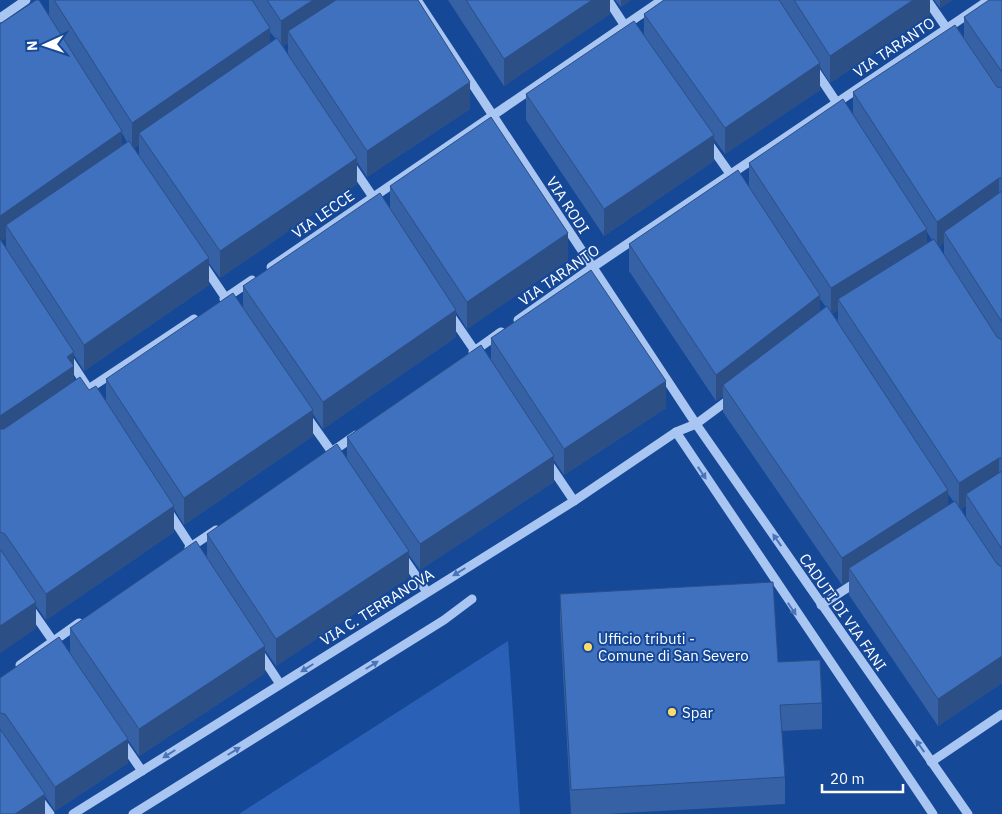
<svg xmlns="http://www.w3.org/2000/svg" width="1002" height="814" font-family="'IBM Plex Sans',sans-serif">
  <rect width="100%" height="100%" fill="#164898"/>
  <!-- green -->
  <path fill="#2a61b6" d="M508 641 520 814H239Z"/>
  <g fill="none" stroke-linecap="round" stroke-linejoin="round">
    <!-- minor -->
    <g stroke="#a9c6f2" stroke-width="9">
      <path d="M417 0 696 424 968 814"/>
      <path d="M608 0 627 29"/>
      <path d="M927 0 950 33"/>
      <path d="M0 18 26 0"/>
      <path d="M813 67 839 106"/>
      <path d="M707 141 733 178"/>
      <path d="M350 163 375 200"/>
      <path d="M204 266 229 303"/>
      <path d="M271 267 662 0"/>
      <path d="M224 299 252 280"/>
      <path d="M449 313 477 354"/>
      <path d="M518 320 593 267 989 0"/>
      <path d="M473 352 501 332"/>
      <path d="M67 356 86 385"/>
      <path d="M78 396 194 319"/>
      <path d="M307 417 334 455"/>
      <path d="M676 432 933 814"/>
      <path d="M330 453 356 435"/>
      <path d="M547 461 574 501"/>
      <path d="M168 511 194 551"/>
      <path d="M189 548 216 530"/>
      <path d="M403 557 427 592"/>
      <path d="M821 605 858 581"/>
      <path d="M30 608 55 644"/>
      <path d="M259 652 280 684"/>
      <path d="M20 665 79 623"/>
      <path d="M122 742 142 771"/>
      <path d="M931 762 1002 714"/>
      <path d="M38 798 50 814"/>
      <path d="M73 814 574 501 676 432 696 424 731 398"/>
      <path d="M133 814 444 620 472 599"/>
    </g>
  </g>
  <!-- wall -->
  <g fill="#3661a4" fill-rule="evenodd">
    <path d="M49 0H418L470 109 367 177 357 162V184L220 278 209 263V285L84 371 74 355V381L89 390 106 402V379L243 308V286L390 209V186L568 260 467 329 456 312V337L323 429 313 414V436L184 525 174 509V532L46 620 36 606V628L0 653V24L49 15ZM270 32 276 39 270 43ZM288 43V54L283 46ZM122 133 127 142 122 145ZM139 145V156L134 148ZM6 238V248L1 241Z"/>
    <path d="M448 0H610V14L504 86Z"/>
    <path d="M615 0H631L621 7Z"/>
    <path d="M664 0H930V15L830 83 820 67V90L725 154 714 139V161L604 236 526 120V94L644 35V14Z"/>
    <path d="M934 0H953L940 8Z"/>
    <path d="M1002 0V683L938 726 849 595V580L842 585 723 412V396L716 401 629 271V244L749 186V163L853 115V92L964 39V17ZM927 232 932 240 927 243ZM944 243V255L939 247ZM820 299 826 307 820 311ZM838 310V321L832 314ZM948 494 954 502 948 505ZM966 506V517L961 509Z"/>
    <path d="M491 338 666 408 564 475 554 460V482L420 570 409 555V577L276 666 265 650V673L139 756 128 740V763L55 811 45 796V814H0V678L70 653V628L207 556V534L347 459V437L491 361Z"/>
    <path d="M560 594 778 662 822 703V729L782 731 785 777V804L606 814H571L560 621Z"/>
  </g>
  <!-- shaded-wall -->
  <g fill="#2c4f86">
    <path d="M313 0H354L288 31V43L281 47V21Z"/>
    <path d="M592 0H610V14L504 86V59Z"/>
    <path d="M621 0H631L621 7Z"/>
    <path d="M913 0H930V15L830 83V56Z"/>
    <path d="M940 0H953L940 8Z"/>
    <path d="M270 28V54L139 133V145L132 150V123Z"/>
    <path d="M820 63V90L725 154V128Z"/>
    <path d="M470 82V109L367 177V151Z"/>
    <path d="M122 131V157L6 225V238L0 242V216Z"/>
    <path d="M714 135V161L604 236V209Z"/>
    <path d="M357 158V184L220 278V251Z"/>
    <path d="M999 178V205L944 232V243L937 248V222Z"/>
    <path d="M927 229V255L838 299V310L831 315V288Z"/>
    <path d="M568 233V260L467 329V302Z"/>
    <path d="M209 258V285L84 371V345Z"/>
    <path d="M820 295V322L723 385V396L716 401V375Z"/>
    <path d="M456 310V337L323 429V402Z"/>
    <path d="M74 352V392L0 442V416L67 357Z"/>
    <path d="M666 381V408L564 475V449Z"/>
    <path d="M313 410V436L184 525V498Z"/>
    <path d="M554 456V482L420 570V544Z"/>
    <path d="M999 458V485L966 494V506L959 510V483Z"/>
    <path d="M948 490V517L849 568V580L842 585V558Z"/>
    <path d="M174 506V532L46 620V594Z"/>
    <path d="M409 551V577L276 666V639Z"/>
    <path d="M36 602V628L0 653V626Z"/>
    <path d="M265 646V673L139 756V729Z"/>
    <path d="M1002 656V683L938 726V699Z"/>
    <path d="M128 739V763L55 811V787Z"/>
    <path d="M45 794V814H15Z"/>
  </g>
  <!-- building -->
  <g fill="#3f71bf" stroke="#2c4f86">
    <path d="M36 0H39L122 131 0 216V24Z"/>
    <path d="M54 0H252L270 28 132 123Z"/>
    <path d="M267 0H313L281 21Z"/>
    <path d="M336 0H418L470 82 367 151 288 31Z"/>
    <path d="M466 0H592L504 59Z"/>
    <path d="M664 0H779L820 63 725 128 644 14Z"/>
    <path d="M794 0H913L830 56Z"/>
    <path d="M989 0H1002V72L964 17Z"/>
    <path d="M634 21 714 135 604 209 526 94Z"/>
    <path d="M955 25 997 87 1002 88V178H999L937 222 853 92Z"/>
    <path d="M277 38 357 158 220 251 139 133Z"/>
    <path d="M843 99 927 229 831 288 749 163Z"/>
    <path d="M491 117 568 233 467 302 390 186Z"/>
    <path d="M129 141 209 258 84 345 6 225Z"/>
    <path d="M738 170 820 295 716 375 629 244Z"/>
    <path d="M1002 191V322L944 232Z"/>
    <path d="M380 193 456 310 323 402 243 286Z"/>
    <path d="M0 239 74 352 67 357 74 366 0 416Z"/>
    <path d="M934 239 997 337 1002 340V458H999L959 483 838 299Z"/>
    <path d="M591 270 666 381 564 449 491 338Z"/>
    <path d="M233 293 313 410 184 498 106 379Z"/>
    <path d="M827 306 948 490 842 558 723 385Z"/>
    <path d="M481 345 554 456 420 544 347 437Z"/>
    <path d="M80 377 89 390 96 386 174 506 46 594 5 534 0 532V429H4Z"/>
    <path d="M337 444 409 551 276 639 207 534Z"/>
    <path d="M1002 471V549L966 494Z"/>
    <path d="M955 501 997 564 1002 567V656L938 699 849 568Z"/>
    <path d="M196 541 265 646 139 729 70 628Z"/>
    <path d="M0 549 36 602 0 626Z"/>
    <path d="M773 582 778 662 820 660 822 703 780 705 785 777 571 790 560 594Z"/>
    <path d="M59 637 128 739 55 787 5 714 0 713V678Z"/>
    <path d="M0 729 45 794 15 814H0Z"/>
  </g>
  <!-- one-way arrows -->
  <defs><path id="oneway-solid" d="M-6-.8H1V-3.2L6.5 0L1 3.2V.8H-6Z" transform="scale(1.25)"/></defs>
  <g fill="#4974b8">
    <use href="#oneway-solid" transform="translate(702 473) rotate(56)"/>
    <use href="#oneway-solid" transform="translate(777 540) rotate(-125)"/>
    <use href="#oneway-solid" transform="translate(459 572) rotate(148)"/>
    <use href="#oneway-solid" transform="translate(792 609) rotate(56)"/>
    <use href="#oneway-solid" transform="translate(372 665) rotate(-32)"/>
    <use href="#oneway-solid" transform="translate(307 668) rotate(148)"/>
    <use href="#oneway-solid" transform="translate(920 746) rotate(-125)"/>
    <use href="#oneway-solid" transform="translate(234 751) rotate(-32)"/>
    <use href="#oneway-solid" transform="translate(169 754) rotate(148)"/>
  </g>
  <!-- markers -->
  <g fill="#ffdc6a" stroke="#164898" stroke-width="2">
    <circle cx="588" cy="647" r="5"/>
    <circle cx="672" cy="712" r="5"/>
  </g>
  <g text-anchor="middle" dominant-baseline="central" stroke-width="4" stroke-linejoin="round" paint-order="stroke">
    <!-- street labels -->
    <g font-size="15" fill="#fff" stroke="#164898">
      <text transform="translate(894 47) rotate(-34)">VIA TARANTO</text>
      <text transform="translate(568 205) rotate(57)">VIA RODI</text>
      <text transform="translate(323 214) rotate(-35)">VIA LECCE</text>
      <text transform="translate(559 275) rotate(-35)">VIA TARANTO</text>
      <text transform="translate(377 607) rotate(-32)">VIA C. TERRANOVA</text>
      <text transform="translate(843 612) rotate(55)">CADUTI DI VIA FANI</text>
    </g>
    <!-- poi labels -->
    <g font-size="15" fill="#fff" stroke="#164898" text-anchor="start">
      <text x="598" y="638">Ufficio tributi -<tspan x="598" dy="17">Comune di San Severo</tspan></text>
      <text x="682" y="712">Spar</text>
    </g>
  </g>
  <!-- north arrow -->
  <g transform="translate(45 45) rotate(267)" stroke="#164898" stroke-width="4" paint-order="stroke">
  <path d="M0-4L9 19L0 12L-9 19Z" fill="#ffffff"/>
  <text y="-8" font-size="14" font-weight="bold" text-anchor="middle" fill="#ffffff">N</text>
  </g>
  <!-- scale -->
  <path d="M822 784v8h81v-8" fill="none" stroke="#ffffff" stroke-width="2.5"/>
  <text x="830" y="784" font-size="15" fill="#ffffff" stroke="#164898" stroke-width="4" paint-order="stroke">20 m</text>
</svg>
